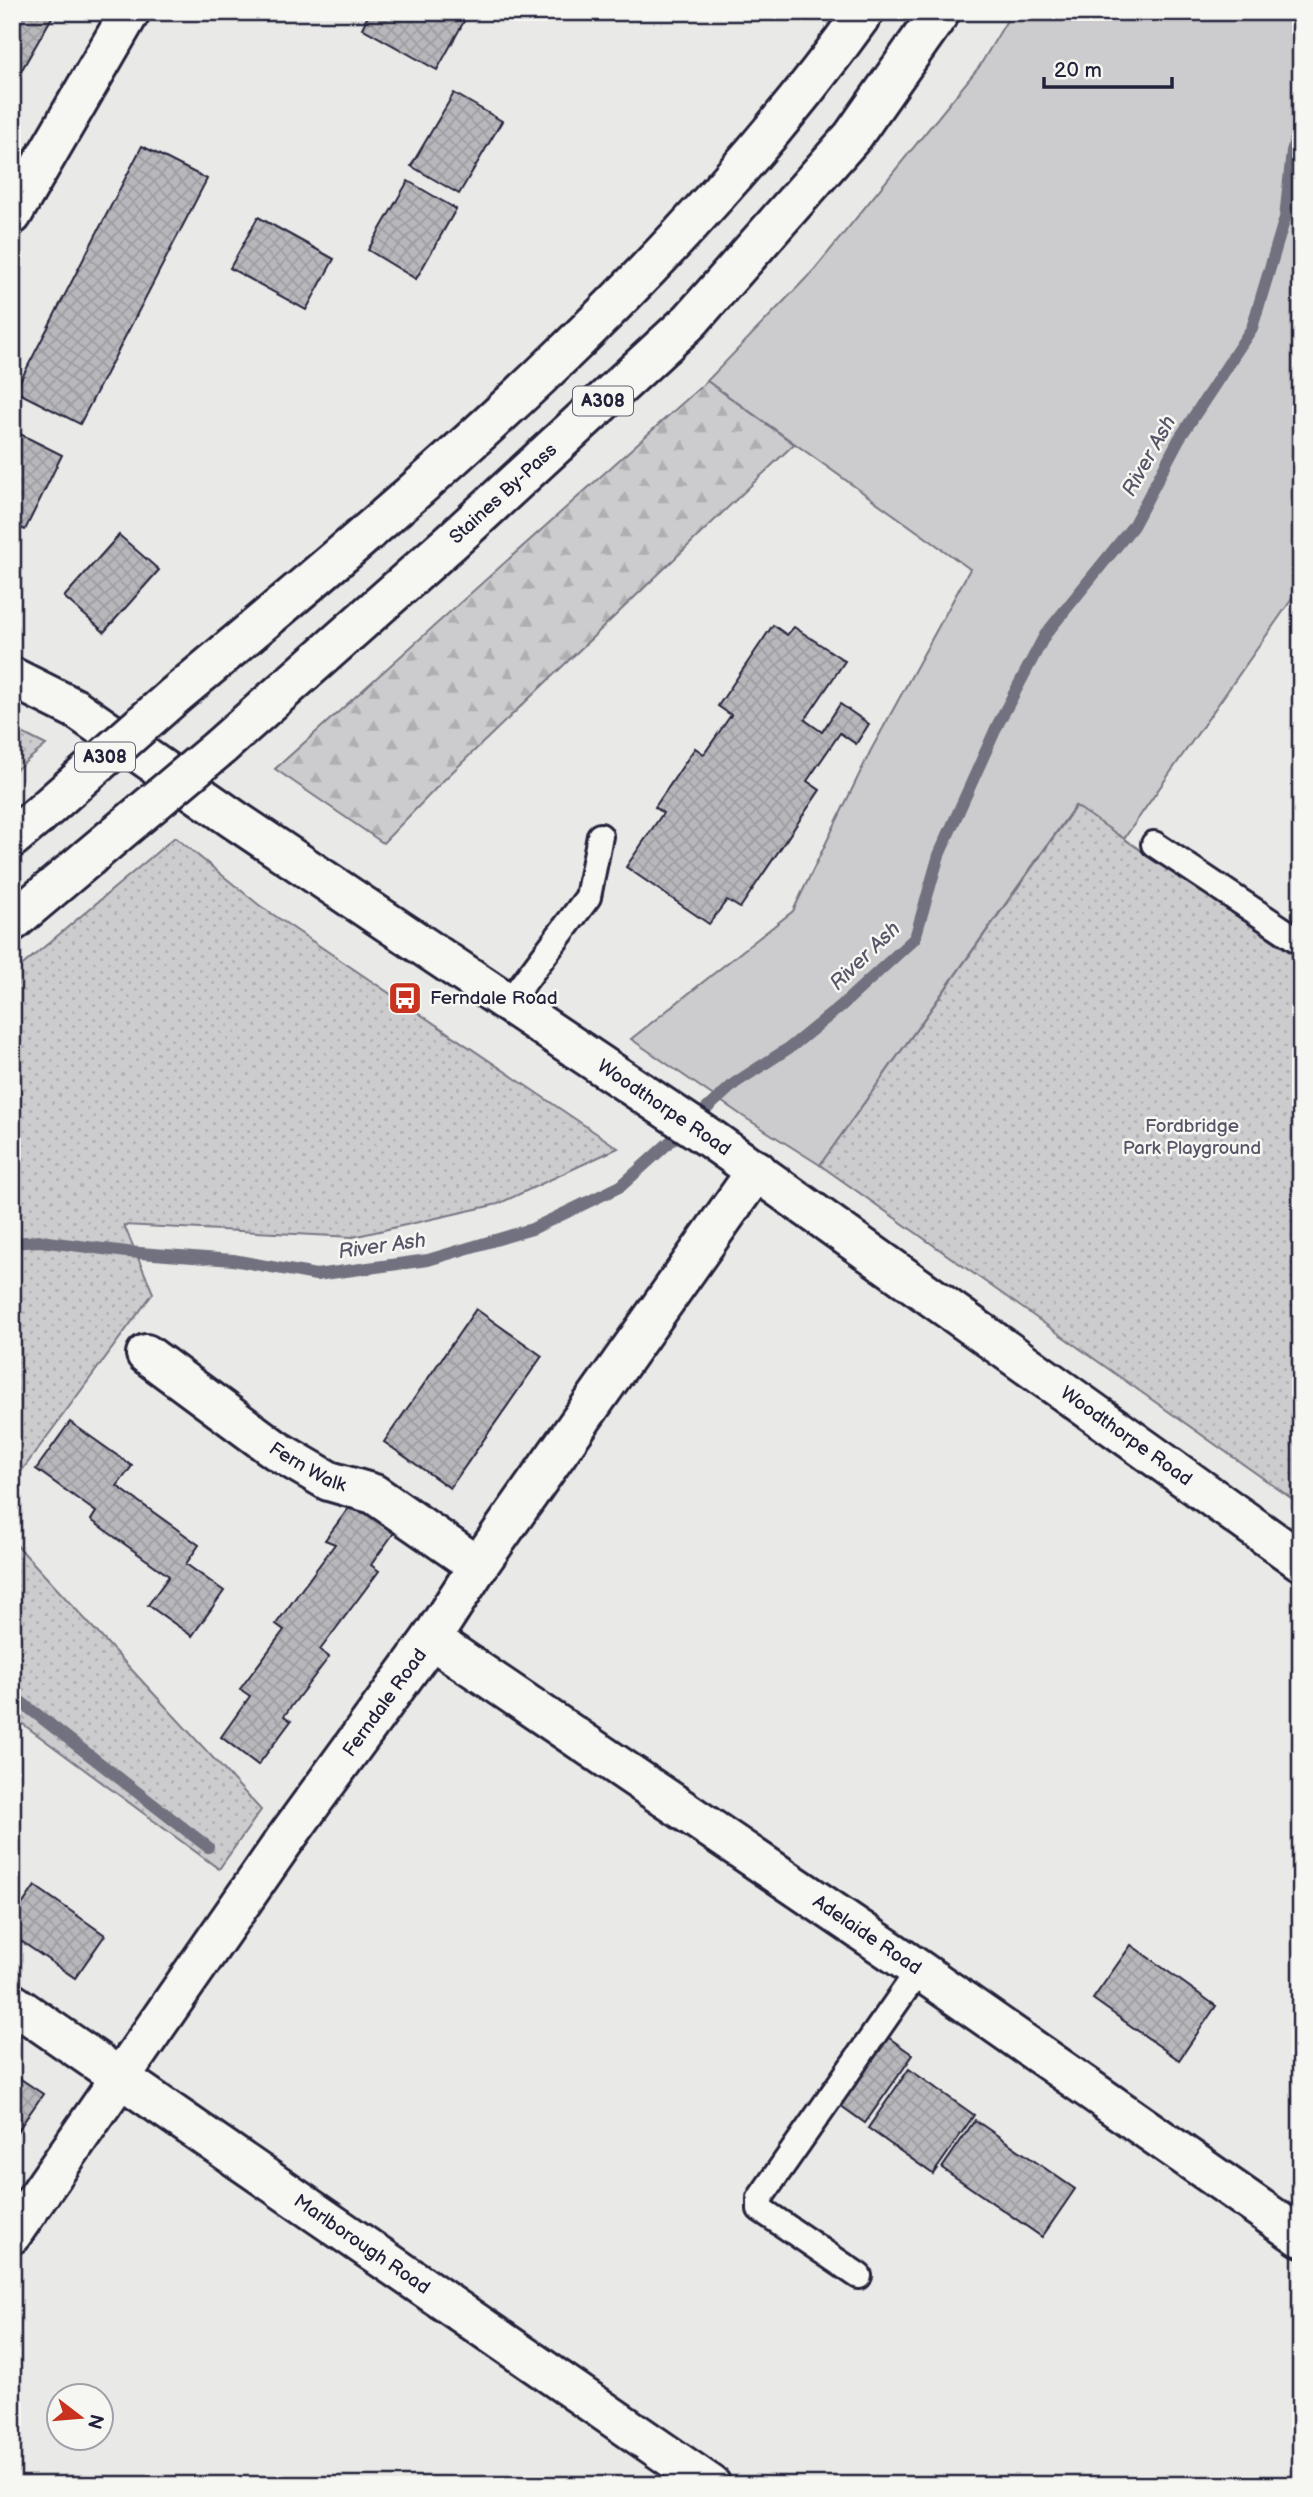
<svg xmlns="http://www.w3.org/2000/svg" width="1313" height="2497" font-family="'Balsamiq Sans',sans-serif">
  <defs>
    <pattern id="forest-firs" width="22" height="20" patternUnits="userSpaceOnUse" patternTransform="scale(1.75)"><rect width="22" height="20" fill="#ccccce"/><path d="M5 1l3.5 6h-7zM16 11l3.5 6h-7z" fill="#afafb2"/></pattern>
    <pattern id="park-dots" width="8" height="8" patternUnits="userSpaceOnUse" patternTransform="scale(1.75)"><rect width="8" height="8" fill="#ccccce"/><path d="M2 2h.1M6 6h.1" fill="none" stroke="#afafb2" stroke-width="1.8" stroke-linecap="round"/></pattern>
    <pattern id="building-cross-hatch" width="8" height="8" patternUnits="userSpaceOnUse" patternTransform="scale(1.75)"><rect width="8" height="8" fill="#b8b8bc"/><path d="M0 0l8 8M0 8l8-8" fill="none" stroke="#9e9ea2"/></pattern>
  </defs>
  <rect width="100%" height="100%" fill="#e9e9e7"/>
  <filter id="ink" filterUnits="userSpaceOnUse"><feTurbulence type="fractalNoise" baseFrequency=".0143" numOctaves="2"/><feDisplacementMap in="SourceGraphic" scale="14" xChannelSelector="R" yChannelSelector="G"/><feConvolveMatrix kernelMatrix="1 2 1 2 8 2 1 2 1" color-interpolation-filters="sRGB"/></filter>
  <g filter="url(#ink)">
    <!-- grass -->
    <path fill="#ccccce" stroke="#777784" stroke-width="2" d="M1012 12H1301V586L1123 840 1075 806 820 1165 744 1117 631 1039 793 911 871 750 970 569 707 381 814 270 979 67Z"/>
    <!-- forest -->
    <path fill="url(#forest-firs)" stroke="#777784" stroke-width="2" d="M707 381 794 444 444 780 383 843 275 769Z"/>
    <!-- park -->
    <g fill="url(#park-dots)" stroke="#777784" stroke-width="2">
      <path d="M12 728 46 745 12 773Z"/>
      <path d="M1076 806 1301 960V1505L820 1165Z"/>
      <path d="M175 837 259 905 618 1148 498 1204 353 1237 124 1225 153 1293 12 1484V974Z"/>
      <path d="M12 1540 261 1810 219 1869 12 1716Z"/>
    </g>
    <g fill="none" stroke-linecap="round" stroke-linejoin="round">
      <!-- stream -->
      <g stroke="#71717f" stroke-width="12">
        <path d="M12 1243 40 1241 127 1252 233 1260 316 1275 428 1260 532 1229 621 1186 735 1083 792 1046 841 1006 915 938 939 855 998 724 1045 635 1133 526 1179 439 1252 328 1285 218 1292 151 1301 122"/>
        <path d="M12 1695 208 1847"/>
      </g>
    </g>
    <!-- building -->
    <g fill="url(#building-cross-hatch)" stroke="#22223b" stroke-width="2">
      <path d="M12 12H55L13 85 12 84Z"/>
      <path d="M370 12H460L467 16 437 70 362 28Z"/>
      <path d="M454 93 502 121 459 194 411 166Z"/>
      <path d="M142 146 207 179 80 424 15 391Z"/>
      <path d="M408 181 456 209 416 279 368 250Z"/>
      <path d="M258 217 334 259 306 310 230 268Z"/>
      <path d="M12 430 62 455 25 530 12 524Z"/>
      <path d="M119 535 159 570 104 632 64 597Z"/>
      <path d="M773 625 787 635 794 627 845 661 805 720 822 732 840 704 869 724 856 744 840 733 807 781 820 790 740 908 727 900 709 924 626 867 663 813 655 807 695 748 704 754 731 715 718 706Z"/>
      <path d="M476 1309 542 1356 450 1488 384 1442Z"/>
      <path d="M70 1422 132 1466 117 1486 199 1545 186 1564 224 1591 192 1636 148 1605 169 1576 91 1520 96 1512 36 1469Z"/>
      <path d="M357 1497 398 1527 371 1565 379 1571 320 1650 329 1657 284 1716 291 1721 258 1765 221 1737 250 1696 240 1689 284 1630 276 1624 335 1544 325 1540Z"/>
      <path d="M35 1886 105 1935 75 1978 12 1935V1913L15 1915Z"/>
      <path d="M1131 1945 1216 2006 1179 2060 1093 1999Z"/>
      <path d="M885 2035 913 2055 865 2123 837 2103Z"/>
      <path d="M909 2069 974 2115 933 2174 868 2128Z"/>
      <path d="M12 2073 43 2094 12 2139Z"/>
      <path d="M975 2120 1075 2189 1042 2237 942 2168Z"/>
    </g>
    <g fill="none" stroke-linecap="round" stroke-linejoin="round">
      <!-- lane casing -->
      <g stroke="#22223b" stroke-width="30">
        <g id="lane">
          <path d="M1154 844 1301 942"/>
          <path d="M509 1002 588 897 600 836"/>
          <path d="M859 2276 760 2209V2198L919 1970"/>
        </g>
      </g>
      <!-- street casing -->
      <g stroke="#22223b" stroke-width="44">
        <g id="street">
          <path d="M12 215 130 12"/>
          <path id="s1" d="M146 1354 276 1450 329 1481 374 1494 478 1566"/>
          <path id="s2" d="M431 1639 919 1970 1301 2237"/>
          <path id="s3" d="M12 2003 711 2485"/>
          <path id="s4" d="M12 2234 284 1841 431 1639 478 1566 757 1170"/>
        </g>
      </g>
      <!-- secondary casing -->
      <g stroke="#22223b" stroke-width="44">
        <g id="secondary">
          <path id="s5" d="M12 677 76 709 235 820 711 1139 1301 1561"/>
        </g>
      </g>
      <!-- highway casing -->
      <g stroke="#22223b" stroke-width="44">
        <g id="highway">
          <path d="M173 697C422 489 674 277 864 12"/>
          <path id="s6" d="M220 747 453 540 690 321 853 136 940 12"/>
          <path d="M12 838 37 817"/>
          <path d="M12 922 88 858"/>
        </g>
      </g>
      <!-- lane -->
      <use href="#lane" stroke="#f6f6f2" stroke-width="24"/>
      <!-- street -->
      <use href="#street" stroke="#f6f6f2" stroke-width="38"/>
      <!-- secondary -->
      <use href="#secondary" stroke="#f6f6f2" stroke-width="38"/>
      <!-- highway -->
      <use href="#highway" stroke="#f6f6f2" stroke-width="38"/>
      <!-- highway-bridge casing -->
      <g stroke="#22223b" stroke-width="44" stroke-linecap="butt">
        <g id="highway-bridge">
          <path d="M37 817 173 697"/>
          <path d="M88 858 220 747"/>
        </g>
      </g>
      <!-- highway-bridge -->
      <use href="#highway-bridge" stroke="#f6f6f2" stroke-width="38"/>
    </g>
  </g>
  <!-- icons -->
  <defs>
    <g id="bus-square" transform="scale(1.75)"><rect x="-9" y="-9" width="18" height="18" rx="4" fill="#c8321e" stroke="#f6f6f2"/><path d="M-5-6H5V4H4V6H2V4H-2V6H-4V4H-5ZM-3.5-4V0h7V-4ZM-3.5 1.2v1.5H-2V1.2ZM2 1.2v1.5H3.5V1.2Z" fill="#fff"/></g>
  </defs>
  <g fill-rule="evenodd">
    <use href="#bus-square" x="405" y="998"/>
  </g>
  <g text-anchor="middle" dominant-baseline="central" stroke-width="5" stroke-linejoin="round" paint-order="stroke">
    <!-- shield labels -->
    <g fill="#f6f6f2" stroke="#626272" stroke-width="2">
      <rect x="573" y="386.5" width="60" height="29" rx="5"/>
      <rect x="75" y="742.5" width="60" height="29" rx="5"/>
    </g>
    <g font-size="18" font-weight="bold" fill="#22223b">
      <text x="603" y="401">A308</text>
      <text x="105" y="757">A308</text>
    </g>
    <!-- street labels -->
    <g font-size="19" fill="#22223b" stroke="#f6f6f2">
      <text stroke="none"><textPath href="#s6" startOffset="380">Staines By-Pass</textPath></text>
      <text stroke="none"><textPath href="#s5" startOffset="782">Woodthorpe Road</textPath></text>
      <text stroke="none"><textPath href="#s5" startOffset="1349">Woodthorpe Road</textPath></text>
      <text stroke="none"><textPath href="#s1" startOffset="198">Fern Walk</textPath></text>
      <text stroke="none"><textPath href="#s4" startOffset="649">Ferndale Road</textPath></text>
      <text stroke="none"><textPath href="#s2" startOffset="527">Adelaide Road</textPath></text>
      <text stroke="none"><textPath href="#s3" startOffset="425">Marlborough Road</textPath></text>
    </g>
    <!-- poi labels -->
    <g font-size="19" fill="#22223b" stroke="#f6f6f2" text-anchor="start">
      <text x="430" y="998">Ferndale Road</text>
    </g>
    <!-- park labels -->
    <g font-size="19" fill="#555567" stroke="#f6f6f2">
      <text x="1192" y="1126">Fordbridge<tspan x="1192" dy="22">Park Playground</tspan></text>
    </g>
    <!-- water labels -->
    <g font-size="21" font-style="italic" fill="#565668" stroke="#f6f6f2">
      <text transform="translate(1149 456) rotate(-61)">River Ash</text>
      <text transform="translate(865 956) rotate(-44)">River Ash</text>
      <text transform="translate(382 1246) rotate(-8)">River Ash</text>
    </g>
  </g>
  <!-- margin -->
  <rect width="1313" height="2497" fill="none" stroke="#f6f6f2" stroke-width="42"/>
  <rect x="21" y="21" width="1271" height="2455" fill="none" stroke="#22223b" stroke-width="2.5" filter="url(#ink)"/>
  <!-- north arrow -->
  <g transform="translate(80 2417) rotate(106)"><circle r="33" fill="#f6f6f2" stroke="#a1a1a9" stroke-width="2"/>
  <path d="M0-5L12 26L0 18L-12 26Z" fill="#c8321e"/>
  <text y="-10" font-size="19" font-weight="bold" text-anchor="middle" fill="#22223b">N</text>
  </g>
  <!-- scale -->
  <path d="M1044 77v10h128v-10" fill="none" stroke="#22223b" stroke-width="3.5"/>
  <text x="1054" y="77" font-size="21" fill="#22223b" stroke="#f6f6f2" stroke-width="5" paint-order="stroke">20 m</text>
</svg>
